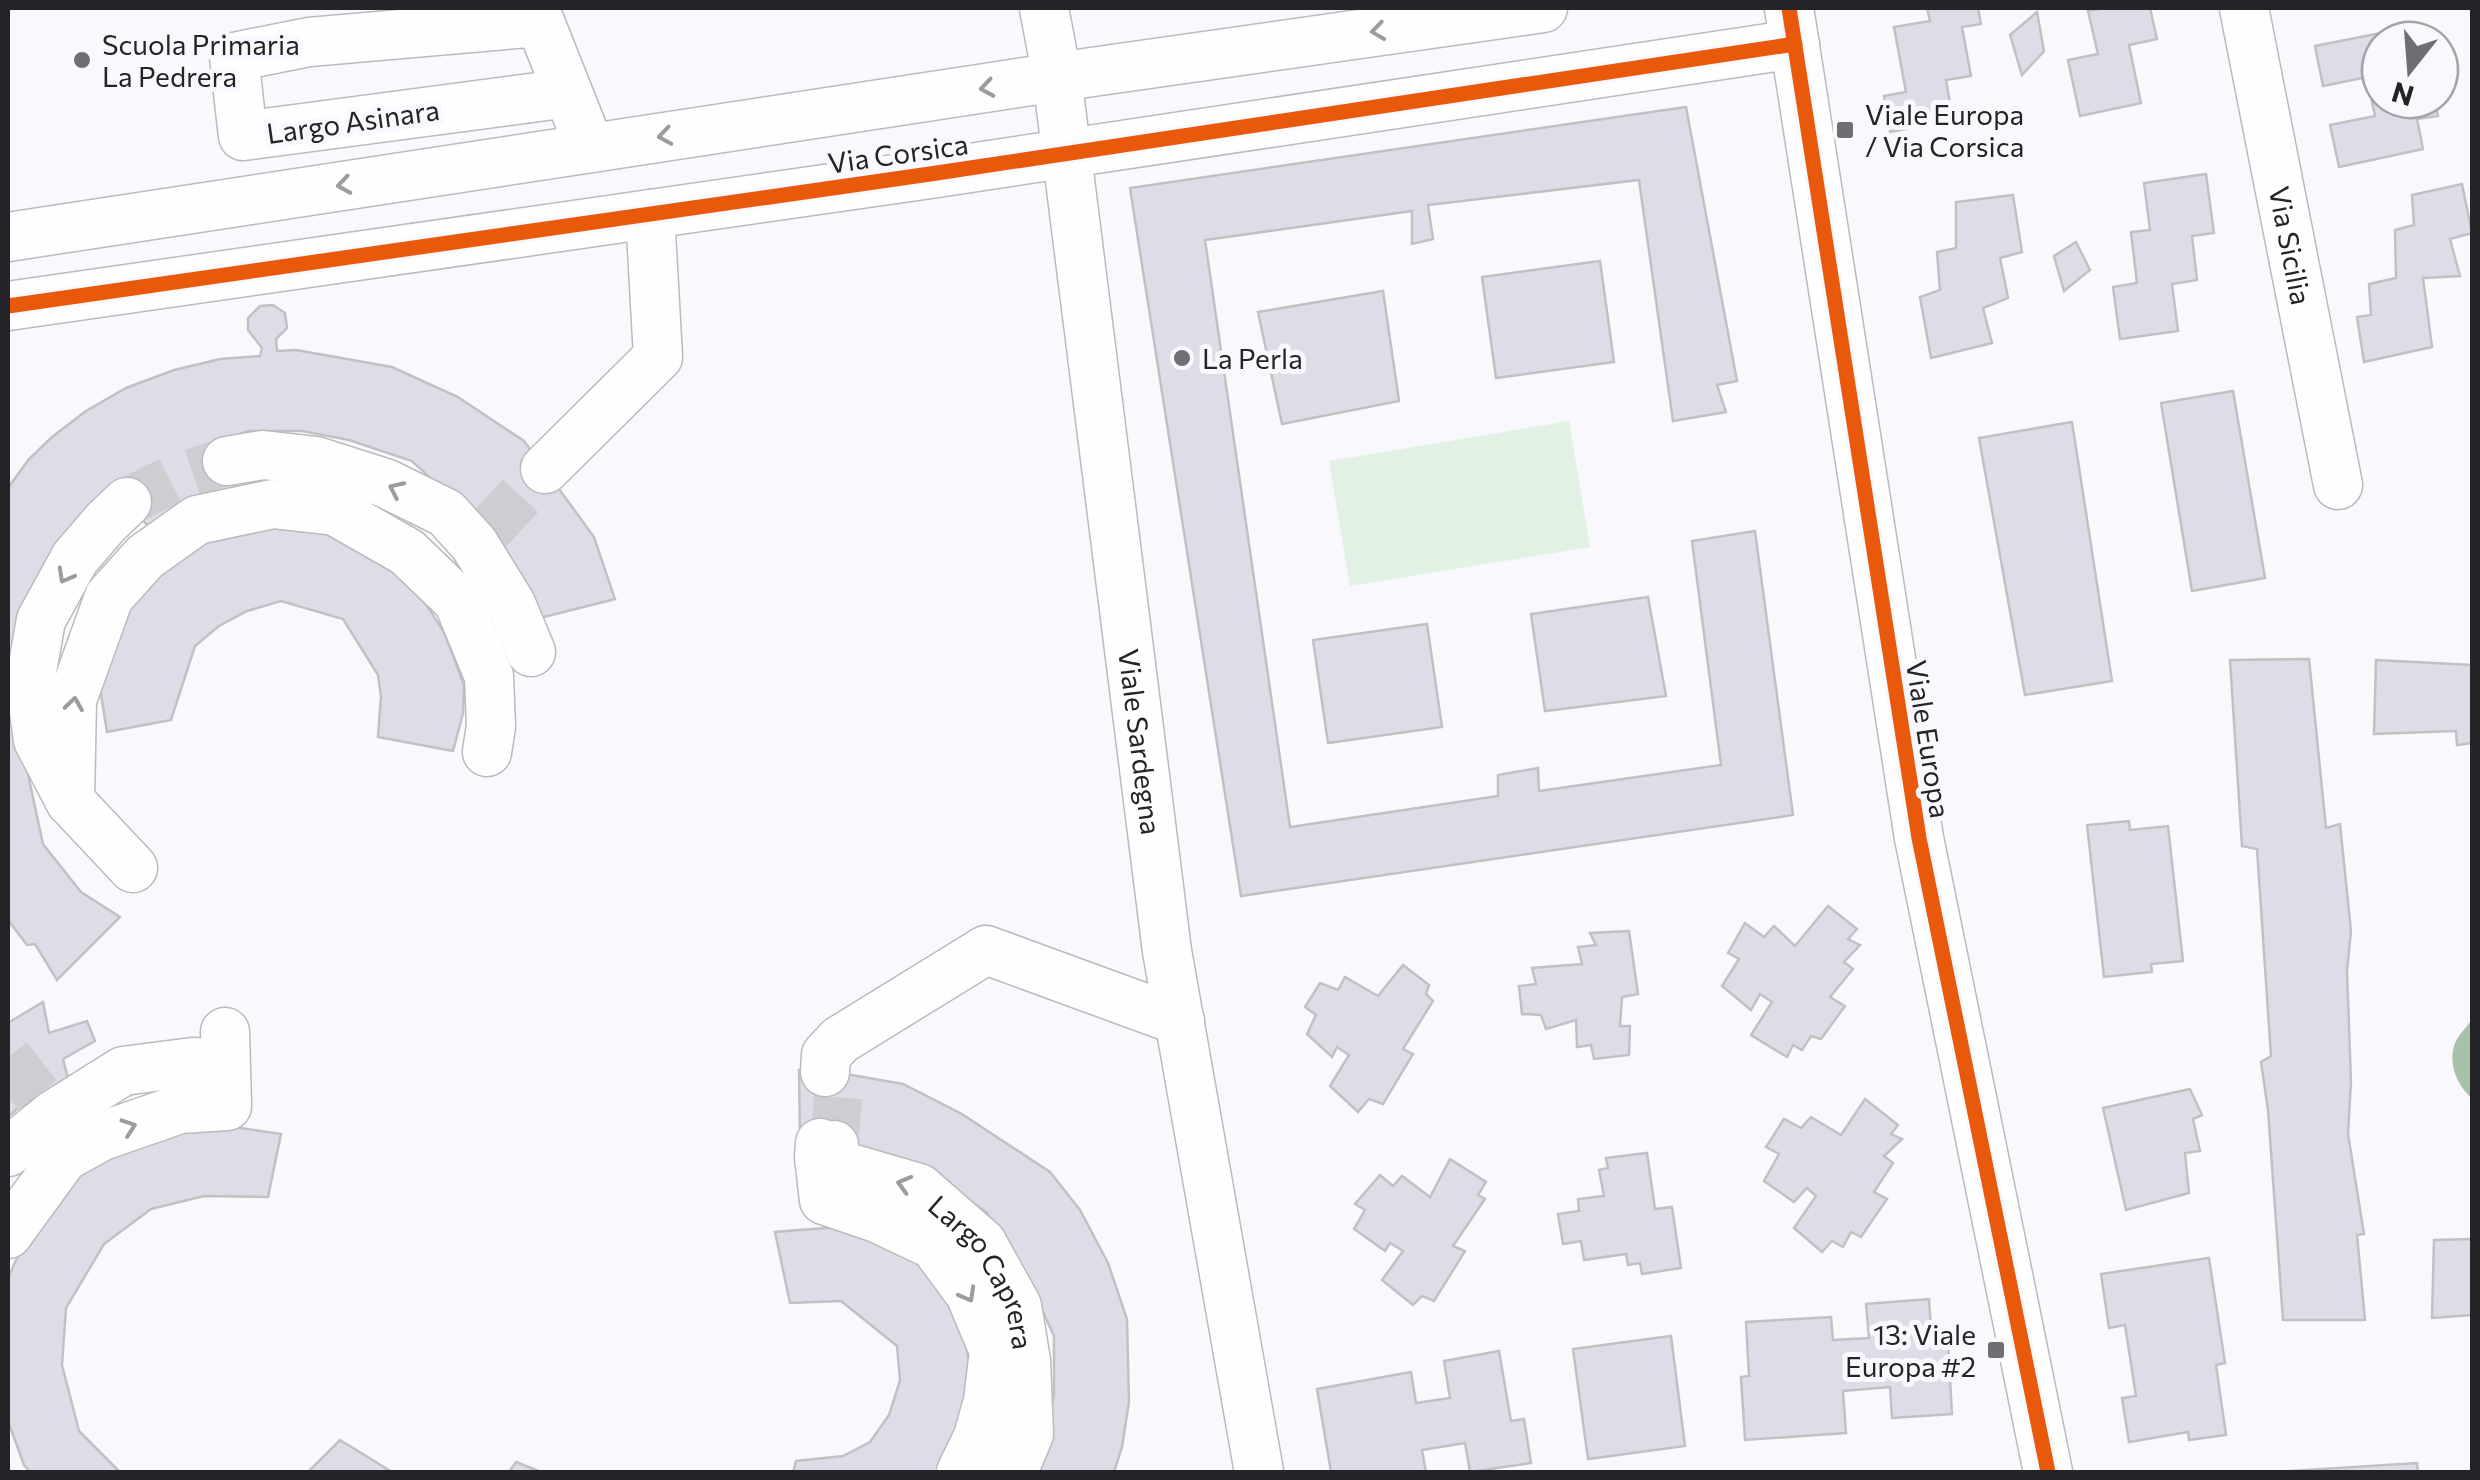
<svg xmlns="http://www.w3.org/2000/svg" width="2480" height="1480" font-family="Commissioner,sans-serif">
  <rect width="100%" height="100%" fill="#f9f9fd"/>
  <!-- green -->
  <path fill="#e1f1e3" d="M1569 421 1590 547 1350 586 1329 461Z"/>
  <!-- water -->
  <path fill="#a8c1aa" d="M2472 1019V1098C2456 1085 2446 1059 2457 1039 2461 1032 2468 1026 2472 1019Z"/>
  <!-- building -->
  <g fill="#dedce6" stroke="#c1c1c5" stroke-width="2.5">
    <path d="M1927 8H1978L1981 24 1962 27 1971 76 1946 80 1953 120 1890 132 1884 96 1906 92 1894 27 1930 21Z"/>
    <path d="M2104 8H2150L2157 39 2129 45 2141 103 2080 116 2068 60 2098 54 2088 11Z"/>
    <path d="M2037 12 2044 51 2022 75 2010 35Z"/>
    <path d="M2401 29 2403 40H2380V100H2435L2438 116 2417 119 2423 149 2339 167 2330 125 2375 116 2367 77 2323 86 2315 46Z"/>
    <path d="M1686 107 1737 381 1717 385 1726 412 1673 421 1639 180 1428 205 1433 239 1412 244V211L1205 240 1290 827 1498 796V775L1538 768 1539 791 1721 765 1692 541 1755 531 1793 815 1241 896 1130 188Z"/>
    <path d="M2206 174 2214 233 2192 236 2197 280 2172 284 2178 331 2120 339 2113 287 2137 283 2131 232 2150 230 2144 183Z"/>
    <path d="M2462 184 2472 233 2450 239 2460 276 2423 278 2432 347 2364 362 2357 317 2371 315 2369 284 2396 278 2395 230 2414 225 2412 195Z"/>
    <path d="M2013 195 2022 252 2000 258 2008 298 1983 308 1992 343 1931 358 1920 297 1940 290 1937 252 1956 248V202Z"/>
    <path d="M2076 242 2090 270 2064 291 2054 256Z"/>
    <path d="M1600 261 1614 362 1496 378 1482 277Z"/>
    <path d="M1383 291 1399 401 1282 424 1258 312Z"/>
    <path d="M273 305 285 313 287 328 276 339 277 351 296 350 392 367 458 397 524 441 594 537 615 599 536 619 497 539 412 461 349 440 302 431H249L222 440 246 525 347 536 415 587 444 632 464 685 463 713 453 751 378 737 381 696 378 675 343 619 281 601 247 611 219 626 195 646 171 720 107 732 97 669 107 629 174 556 127 502 15 714 43 844 81 892 120 917 57 980 35 944 27 945 8 920V488L29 459 52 437 86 411 126 388 174 370 220 359 260 356 262 348 248 330V318L260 306Z"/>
    <path d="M2233 391 2265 578 2192 591 2161 403Z"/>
    <path d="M2072 422 2112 681 2025 695 1979 438Z"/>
    <path d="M1648 597 1666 696 1545 711 1531 614Z"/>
    <path d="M1427 624 1442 727 1328 743 1313 640Z"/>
    <path d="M2309 659 2326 828 2340 824 2351 931 2347 971 2351 1082 2348 1134 2364 1234 2357 1235 2365 1320H2283L2268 1110 2261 1062 2271 1056 2257 849 2242 846 2230 660Z"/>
    <path d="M2376 660 2472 665V743L2457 745 2456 731 2374 734Z"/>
    <path d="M2129 821 2130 830 2168 826 2183 961 2151 964 2152 972 2104 977 2087 825Z"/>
    <path d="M1828 906 1857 929 1848 939 1860 945 1844 962 1853 969 1830 997 1845 1006 1821 1039 1811 1036 1802 1050 1793 1045 1787 1057 1751 1035 1772 1002 1760 994 1751 1010 1722 986 1739 959 1728 953 1745 923 1764 937 1774 926 1795 946Z"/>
    <path d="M1629 931 1638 994 1622 997 1620 1026H1630L1629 1055 1594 1059 1591 1045 1577 1047 1576 1020 1546 1029 1541 1015 1522 1014 1519 986 1536 984 1532 968 1582 964 1578 947 1596 945 1590 933Z"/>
    <path d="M1403 965 1429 985 1426 994 1433 1001 1403 1049 1413 1054 1383 1104 1369 1099 1358 1112 1330 1086 1349 1055 1337 1047 1332 1057 1307 1034 1316 1015 1305 1007 1320 983 1338 990 1345 977 1378 996Z"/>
    <path d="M43 1002 49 1033 87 1021 95 1041 63 1059 69 1082 19 1107 8 1117V1023Z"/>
    <path d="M799 1070 846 1074 903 1084 962 1114 1050 1172 1080 1210 1108 1263 1127 1319 1129 1402 1122 1447 1114 1472H1030L1041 1445 1054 1395V1336L1021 1264 986 1212 935 1177 800 1140Z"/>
    <path d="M2190 1089 2202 1115 2193 1119 2200 1151 2185 1153 2189 1193 2126 1210 2103 1108Z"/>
    <path d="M1865 1099 1898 1125 1891 1134 1902 1139 1884 1156 1893 1163 1874 1192 1887 1199 1861 1237 1851 1232 1843 1247 1832 1241 1822 1252 1794 1228 1816 1196 1807 1188 1794 1202 1764 1181 1779 1154 1766 1147 1784 1119 1801 1128 1811 1117 1841 1135Z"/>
    <path d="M199 1122 281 1134 268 1197 204 1196 151 1209 104 1244 66 1308 62 1365 79 1431 120 1472H30L24 1465 8 1421V1278L40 1207 112 1149Z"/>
    <path d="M1647 1153 1655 1209 1672 1207 1681 1268 1642 1274 1640 1263 1628 1265 1626 1254 1584 1260 1581 1241 1563 1244 1558 1214 1579 1211 1578 1199 1604 1196 1599 1170 1608 1168 1606 1158Z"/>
    <path d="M1450 1159 1486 1182 1478 1195 1485 1199 1453 1246 1465 1251 1434 1301 1422 1296 1413 1305 1382 1280 1403 1251 1390 1243 1385 1251 1354 1229 1365 1210 1355 1204 1380 1175 1393 1186 1402 1176 1430 1197Z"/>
    <path d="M837 1227 907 1252 939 1285 962 1321 972 1379 946 1472H793L796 1461 843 1456 870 1442 889 1415 900 1380 897 1346 841 1301 790 1303 775 1232Z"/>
    <path d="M2472 1239V1315L2432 1318 2434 1240Z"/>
    <path d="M2209 1258 2225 1363 2216 1365 2226 1435 2189 1440 2188 1432 2129 1442 2122 1398 2136 1396 2125 1325 2109 1328 2101 1274Z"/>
    <path d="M1929 1299 1932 1344 1948 1343 1952 1414 1892 1418 1890 1387 1843 1391 1846 1433 1745 1440 1741 1377 1749 1376 1746 1322 1831 1317 1833 1340 1869 1338 1866 1304Z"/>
    <path d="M1671 1336 1685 1446 1588 1459 1573 1349Z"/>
    <path d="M1499 1351 1511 1421 1524 1419 1531 1463 1470 1472 1465 1443 1422 1450 1426 1472H1331L1317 1389 1411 1372 1416 1403 1450 1398 1444 1361Z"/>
    <path d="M340 1440 392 1472H308Z"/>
    <path d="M516 1462 541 1472H509Z"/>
    <path d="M2417 1463 2418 1472H2273Z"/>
  </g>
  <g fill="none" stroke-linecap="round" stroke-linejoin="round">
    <!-- minor-tunnel -->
    <g stroke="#ceced2" stroke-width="48" stroke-dasharray="48 24" stroke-linecap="butt">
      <path d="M127 502 171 480 227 461"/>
      <path d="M488 531 545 469"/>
      <path d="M8 1057 39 1097"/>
      <path d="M834 1145 840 1074"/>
    </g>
    <!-- minor casing -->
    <g stroke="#bbbabe" stroke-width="51">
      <g id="minor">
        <path id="s1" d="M1044 8 1057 77 1167 951 1259 1472"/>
        <path d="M1789 8 1919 838 2048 1472"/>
        <path id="s2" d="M2244 8 2338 485"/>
        <path d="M568 93 243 136 234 57 309 42 540 22 590 148"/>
        <path d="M8 237 1057 77 1543 8"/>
        <path d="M8 306 930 174 1795 44"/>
        <path d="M227 461 263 455 316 461 385 483 446 513 474 544 511 604 531 652"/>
        <path d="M545 469 658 357 650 214"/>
        <path d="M127 502 106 522 75 558 41 620 30 682 38 740 70 801 133 868"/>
        <path d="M70 801 72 700 109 597 145 557 197 520 273 504 335 511 407 552 458 601 489 676 491 726 487 752"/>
        <path d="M825 1072 826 1055 840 1040 986 950 1180 1021"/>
        <path d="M820 1143 819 1157 824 1200 877 1218 934 1245 970 1294 994 1351 988 1401 978 1437 961 1472"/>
        <path id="s3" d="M834 1145 832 1158 843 1166 919 1188 982 1243 1017 1306 1026 1361 1029 1434 1013 1472"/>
        <path d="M8 1152 53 1115 123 1071 193 1062 225 1064"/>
        <path d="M8 1234 64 1157 102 1136 180 1109 227 1106 225 1032"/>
      </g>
    </g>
    <!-- minor -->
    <use href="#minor" stroke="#fefeff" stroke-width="48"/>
    <!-- cycleway casing -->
    <g stroke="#f8f8fe" stroke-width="21">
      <g id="cycleway">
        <path d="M1789 8 1919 838 2048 1472"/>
        <path d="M8 306 930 174 1795 44"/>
      </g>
    </g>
    <!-- cycleway -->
    <use href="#cycleway" stroke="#e8590c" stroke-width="15"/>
  </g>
  <!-- one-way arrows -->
  <defs><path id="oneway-chevron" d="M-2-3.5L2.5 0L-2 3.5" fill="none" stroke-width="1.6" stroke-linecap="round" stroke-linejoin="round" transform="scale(2.5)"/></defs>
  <g stroke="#9c9c9e">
    <use href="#oneway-chevron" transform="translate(1378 31) rotate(172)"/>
    <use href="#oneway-chevron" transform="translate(987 88) rotate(171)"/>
    <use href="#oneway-chevron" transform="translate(665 136) rotate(171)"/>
    <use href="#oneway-chevron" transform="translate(344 185) rotate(171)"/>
    <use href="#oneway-chevron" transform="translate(396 489) rotate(-155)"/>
    <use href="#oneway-chevron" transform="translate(65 576) rotate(119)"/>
    <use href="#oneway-chevron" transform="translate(74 704) rotate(-82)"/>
    <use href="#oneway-chevron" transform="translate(129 1127) rotate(-19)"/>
    <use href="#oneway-chevron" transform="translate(904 1184) rotate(-164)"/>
    <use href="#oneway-chevron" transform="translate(968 1295) rotate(61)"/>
  </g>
  <!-- markers -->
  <g fill="#6f6f73" stroke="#f8f8fe" stroke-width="4">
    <circle cx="82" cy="60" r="10"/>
    <rect x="1835" y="120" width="20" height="20" rx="5"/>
    <circle cx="1182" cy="358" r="10"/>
    <rect x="1986" y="1340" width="20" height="20" rx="5"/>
  </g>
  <g text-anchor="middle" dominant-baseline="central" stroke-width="10" stroke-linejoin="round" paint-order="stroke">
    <!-- poi labels -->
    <g font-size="28" fill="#242428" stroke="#f8f8fe" text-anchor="start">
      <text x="102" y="44">Scuola Primaria<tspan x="102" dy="32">La Pedrera</tspan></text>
      <text x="1865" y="114">Viale Europa<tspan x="1865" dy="32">/ Via Corsica</tspan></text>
      <text x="1202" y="358">La Perla</text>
      <text x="1976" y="1334" text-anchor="end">13: Viale<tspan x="1976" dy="32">Europa #2</tspan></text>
    </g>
    <!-- street labels -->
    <g font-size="28" fill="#242428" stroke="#f8f8fe">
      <text transform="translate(353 121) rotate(-8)">Largo Asinara</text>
      <text transform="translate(898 153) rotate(-8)">Via Corsica</text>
      <text stroke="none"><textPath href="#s2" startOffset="242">Via Sicilia</textPath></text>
      <text transform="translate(1929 739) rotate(81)">Viale Europa</text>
      <text stroke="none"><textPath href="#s1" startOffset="740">Viale Sardegna</textPath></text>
      <text stroke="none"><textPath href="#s3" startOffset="215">Largo Caprera</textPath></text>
    </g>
  </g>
  <!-- border -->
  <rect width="2480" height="1480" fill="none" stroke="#242428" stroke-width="20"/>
  <!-- north arrow -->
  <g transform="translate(2410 70) rotate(197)"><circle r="48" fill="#f8f8fe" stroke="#a3a3a8" stroke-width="2.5"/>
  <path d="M0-8L18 38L0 25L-18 38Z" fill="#6f6f73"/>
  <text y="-15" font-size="28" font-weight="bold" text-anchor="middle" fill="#242428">N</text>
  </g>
</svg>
